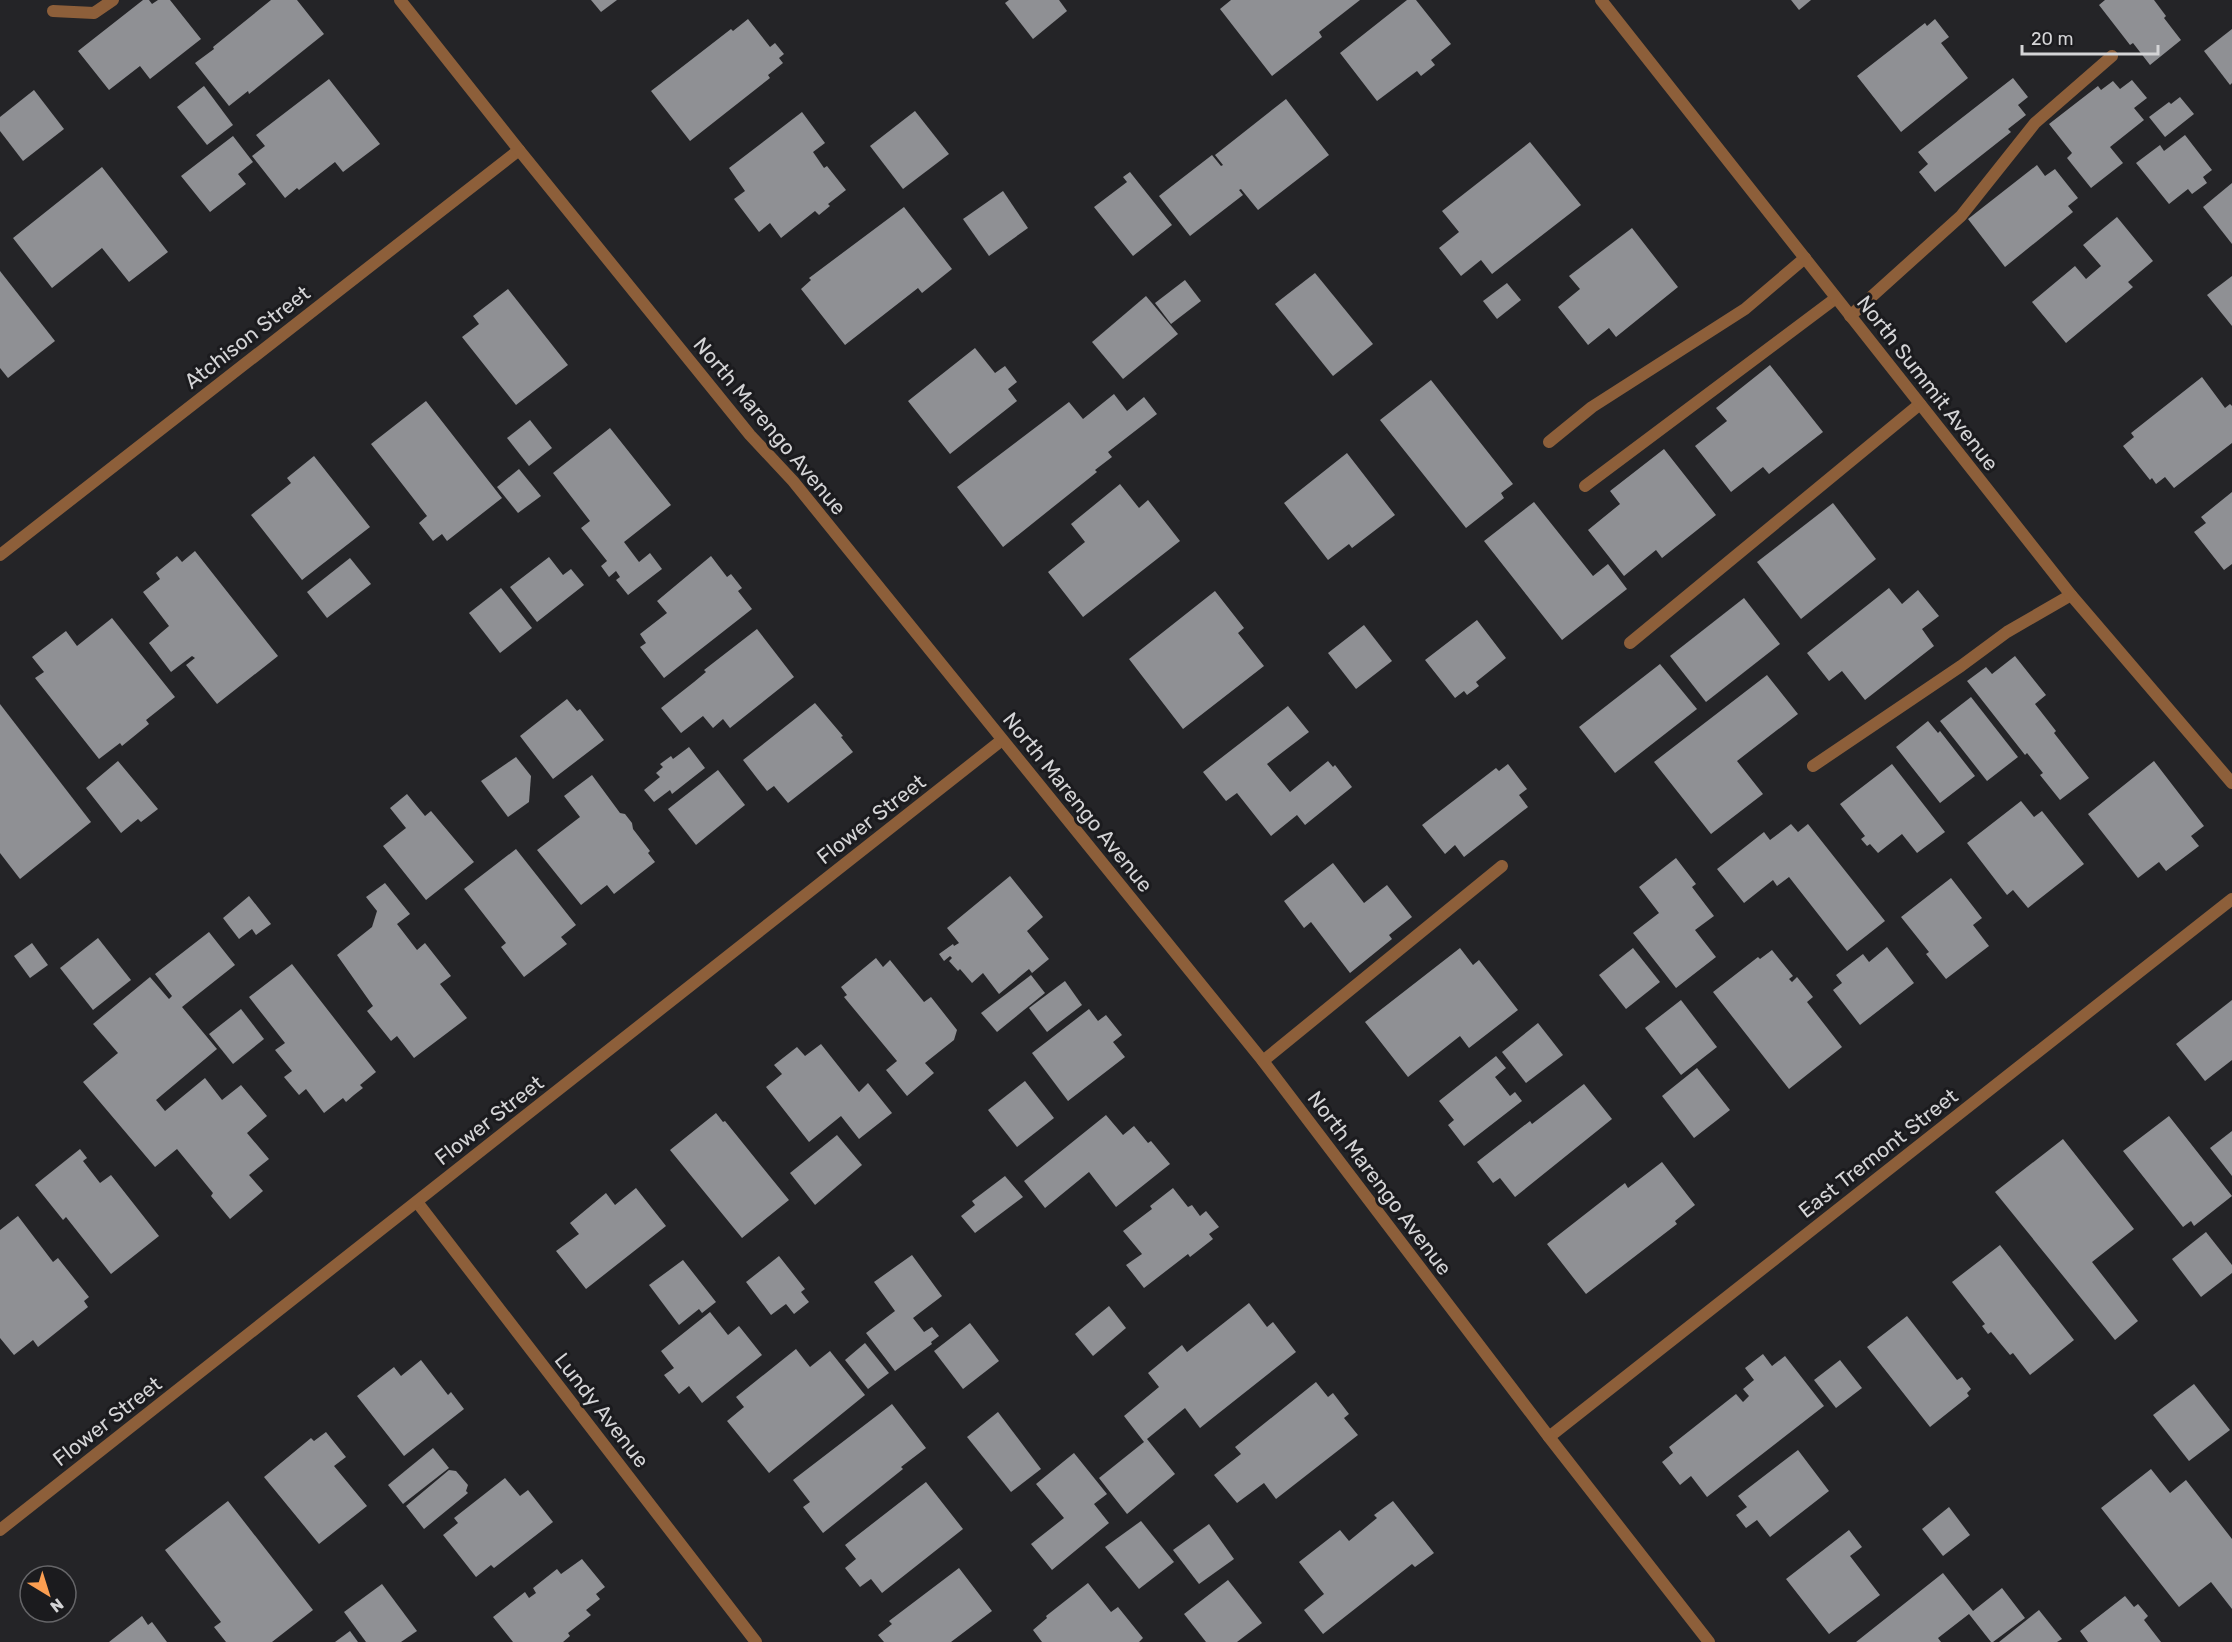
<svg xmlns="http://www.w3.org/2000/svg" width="2232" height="1642" font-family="Rubik,sans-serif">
  <rect width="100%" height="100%" fill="#242427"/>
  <!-- building -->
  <g fill="#8f9094">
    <path d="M143 0H149L152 4 158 0H170L201 39 150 79 140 66 109 90 78 51Z"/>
    <path d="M271 0H297L324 34 249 94 248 91 229 106 195 63 214 49 213 47Z"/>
    <path d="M591 0H617L601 12Z"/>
    <path d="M1009 0H1059L1067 11 1033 39 1005 3Z"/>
    <path d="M1231 0H1360L1319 32 1322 37 1272 76 1220 9Z"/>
    <path d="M1407 0H1416L1451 44 1431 60 1435 65 1421 76 1417 71 1377 101 1340 53Z"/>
    <path d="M1791 0H1811L1799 10Z"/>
    <path d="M2105 0H2154L2166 16 2164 18 2181 40 2150 65 2133 43 2130 45 2099 5Z"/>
    <path d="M748 19 770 47 775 43 784 54 779 58 783 63 768 75 770 78 690 141 651 91 731 29 733 31Z"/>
    <path d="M1935 19 1949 37 1941 43 1968 78 1901 132 1857 76 1925 23 1927 26Z"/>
    <path d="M2232 29V83L2230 85 2204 51Z"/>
    <path d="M2013 78 2028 97 2018 105 2026 115 2008 129 2011 132 1935 192 1919 172 1928 164 1918 152Z"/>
    <path d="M329 79 380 144 343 172 335 162 299 190 297 188 285 198 252 156 265 146 256 135Z"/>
    <path d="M2132 80 2147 98 2134 108 2144 120 2110 147 2123 163 2091 188 2067 158 2072 153 2049 124 2098 86 2101 90 2113 81 2120 89Z"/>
    <path d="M204 86 233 125 207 145 177 107Z"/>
    <path d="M34 90 64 129 23 161 0 131V117Z"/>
    <path d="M2180 97 2194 114 2165 137 2149 117 2169 102 2171 104Z"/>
    <path d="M1286 99 1329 155 1258 210 1241 189 1239 190 1243 195 1190 236 1159 196 1212 155 1221 166 1223 165 1215 155Z"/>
    <path d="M915 111 949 154 903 189 870 146Z"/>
    <path d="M802 112 825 143 813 152 824 168 827 166 846 190 828 204 830 206 819 215 815 211 781 238 770 223 759 232 734 199 745 191 729 168Z"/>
    <path d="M2185 135 2212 170 2203 177 2207 183 2192 194 2188 189 2169 204 2136 163 2160 145 2164 151Z"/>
    <path d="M233 136 253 162 238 174 246 184 210 212 181 176Z"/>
    <path d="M1530 142 1581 205 1492 274 1481 260 1461 276 1439 248 1459 232 1442 211Z"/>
    <path d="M2037 165 2045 176 2055 169 2078 198 2068 206 2073 212 2005 267 1968 219Z"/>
    <path d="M102 167 168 252 129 282 102 248 52 288 13 238Z"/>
    <path d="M1130 172 1172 225 1133 256 1094 207 1127 182 1123 177Z"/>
    <path d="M2232 183V244L2203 207Z"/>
    <path d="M1003 191 1028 228 989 256 963 219Z"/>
    <path d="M904 207 952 269 922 293 918 288 845 345 801 289 811 280 809 278Z"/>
    <path d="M2117 217 2153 261 2128 282 2133 287 2066 343 2032 302 2075 266 2086 279 2101 266 2083 245Z"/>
    <path d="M1632 228 1678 287 1616 337 1609 328 1588 345 1558 307 1580 289 1569 276Z"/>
    <path d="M0 271 55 341 8 378 0 368Z"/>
    <path d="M1315 273 1373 344 1333 376 1275 304Z"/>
    <path d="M2232 276V326L2207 295Z"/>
    <path d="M1185 280 1201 301 1171 324 1155 303Z"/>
    <path d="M1507 283 1521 300 1497 319 1483 301Z"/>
    <path d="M508 289 568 365 516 405 462 337 479 324 473 316Z"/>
    <path d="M1146 296 1178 334 1123 379 1092 342Z"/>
    <path d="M975 348 995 373 1005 366 1017 382 1008 389 1017 401 950 454 908 401Z"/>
    <path d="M1770 365 1823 432 1769 474 1763 467 1731 492 1695 446 1727 421 1716 408Z"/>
    <path d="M2202 377 2225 408 2230 404 2232 406V443L2174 488 2165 477 2156 484 2152 478 2150 480 2123 446 2134 437 2131 433Z"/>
    <path d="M1431 380 1513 484 1501 493 1504 498 1466 528 1380 420Z"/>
    <path d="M1114 394 1127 411 1144 397 1157 414 1108 452 1112 457 1095 470 1097 472 1003 547 957 487 1069 402 1083 419Z"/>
    <path d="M426 401 502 498 447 541 442 534 433 541 419 523 427 516 371 444Z"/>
    <path d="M530 420 552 448 529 466 507 438Z"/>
    <path d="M610 428 671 505 624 542 639 562 650 553 662 569 628 595 616 580 620 577 616 571 609 577 601 566 607 561 581 528 590 521 553 473Z"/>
    <path d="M1664 449 1716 515 1662 558 1656 550 1624 576 1588 530 1620 504 1610 491Z"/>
    <path d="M1347 453 1395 515 1352 548 1349 544 1328 560 1284 503Z"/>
    <path d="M314 456 370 527 302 580 251 515 291 483 287 478Z"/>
    <path d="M519 469 541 496 518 513 497 487Z"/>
    <path d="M1120 484 1139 508 1148 500 1180 541 1083 617 1048 572 1085 542 1071 524Z"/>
    <path d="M2232 492V564L2224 570 2194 532 2206 523 2201 517Z"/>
    <path d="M1534 502 1593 576 1608 564 1627 589 1562 640 1484 541Z"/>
    <path d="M1833 503 1876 559 1801 619 1757 562Z"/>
    <path d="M195 551 278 656 217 704 186 665 195 658 192 656 171 672 149 643 169 626 143 592 160 579 156 573 177 556 182 562Z"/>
    <path d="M711 556 727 577 731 574 742 588 738 591 752 609 664 678 640 647 646 643 640 634 667 613 657 601Z"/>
    <path d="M549 557 563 575 571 569 584 585 537 622 510 587Z"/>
    <path d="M350 558 371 584 327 618 307 592Z"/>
    <path d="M501 588 532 628 500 653 469 613Z"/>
    <path d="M1889 588 1902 604 1918 590 1939 616 1922 629 1934 646 1865 700 1842 671 1829 681 1807 653Z"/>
    <path d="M1215 591 1244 628 1238 633 1264 666 1183 729 1129 659Z"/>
    <path d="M1744 598 1780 644 1706 702 1670 656Z"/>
    <path d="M112 618 175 697 146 720 149 724 122 746 120 743 99 759 35 678 44 672 32 657 66 631 77 646Z"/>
    <path d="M1477 620 1506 658 1476 682 1479 686 1467 695 1464 691 1455 698 1425 660Z"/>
    <path d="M1364 625 1392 661 1356 689 1328 653Z"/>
    <path d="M757 629 794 677 730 728 723 719 713 728 703 716 681 733 661 708 694 682 706 672 704 670Z"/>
    <path d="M2015 656 2046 695 2035 704 2056 731 2054 733 2089 778 2060 800 2040 775 2043 773 2027 753 2025 755 1967 681 1986 667 1992 674Z"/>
    <path d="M1660 664 1697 709 1615 773 1579 727Z"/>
    <path d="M1767 675 1798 714 1737 761 1763 794 1711 834 1654 762Z"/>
    <path d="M1971 697 2018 757 1987 781 1940 721Z"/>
    <path d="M567 699 577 711 580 709 604 740 553 779 520 736Z"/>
    <path d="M815 703 843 736 841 737 853 752 788 803 774 786 767 791 743 760Z"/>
    <path d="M0 704 91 822 20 879 0 853Z"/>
    <path d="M1288 706 1309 732 1267 764 1290 792 1328 761 1333 767 1335 765 1352 787 1305 825 1297 815 1271 836 1237 793 1226 801 1203 772Z"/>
    <path d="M1928 721 1938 733 1940 731 1975 776 1940 803 1896 747Z"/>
    <path d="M689 747 705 768 672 794 670 790 654 802 644 790 660 777 656 773 663 767 660 764 671 756 673 759Z"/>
    <path d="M516 757 531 776 529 802 508 817 481 781Z"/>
    <path d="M118 761 158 809 141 822 138 819 121 833 86 788Z"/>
    <path d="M2154 761 2204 826 2191 836 2199 846 2166 871 2159 862 2138 878 2088 814Z"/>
    <path d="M1508 764 1527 789 1519 795 1528 807 1464 857 1455 845 1445 854 1422 825 1496 768 1499 771Z"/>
    <path d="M1892 764 1945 832 1917 853 1902 834 1878 853 1870 844 1867 846 1861 839 1865 836 1840 804Z"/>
    <path d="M718 770 745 805 696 845 668 809Z"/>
    <path d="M592 775 620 813 625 814 632 823 633 829 650 851 648 853 655 862 614 894 607 885 581 905 537 850 580 817 564 796Z"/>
    <path d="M407 794 425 816 431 811 474 862 426 900 383 846 406 828 390 808Z"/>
    <path d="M2021 801 2034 817 2042 811 2084 864 2028 908 2013 890 2007 895 1967 843Z"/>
    <path d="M1791 824 1798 832 1808 824 1885 921 1847 951 1789 877 1777 886 1773 880 1744 903 1717 869 1764 832 1770 840Z"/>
    <path d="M516 849 576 925 561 937 567 944 524 977 501 947 506 943 464 889Z"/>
    <path d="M1676 858 1696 884 1692 887 1714 916 1695 930 1716 957 1676 988 1633 933 1659 913 1639 887Z"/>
    <path d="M1333 863 1364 903 1387 885 1412 917 1389 935 1392 939 1350 973 1311 922 1304 928 1284 901Z"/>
    <path d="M1010 876 1043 917 1027 931 1049 959 1032 973 1029 969 999 994 983 973 972 983 960 969 958 971 949 961 952 958 950 956 944 961 939 954 953 944 954 946 959 943 947 928Z"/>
    <path d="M1951 878 1982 918 1973 925 1989 946 1946 979 1926 954 1929 952 1901 917Z"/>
    <path d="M385 883 410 914 397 924 417 950 425 943 451 976 440 984 467 1018 414 1058 397 1036 391 1041 367 1011 373 1006 337 955 372 927 377 911 366 897Z"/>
    <path d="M249 896 271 924 256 935 252 929 239 939 223 918Z"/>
    <path d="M209 932 235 965 182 1007 217 1049 156 1100 165 1111 205 1078 222 1100 241 1085 267 1116 247 1133 269 1159 249 1175 263 1191 230 1219 211 1196 213 1193 177 1149 155 1167 83 1082 118 1053 93 1024 150 977 169 999 172 996 155 974Z"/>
    <path d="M98 938 131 980 93 1010 60 968Z"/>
    <path d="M32 943 48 965 30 978 14 956Z"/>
    <path d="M1887 947 1914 983 1860 1025 1833 990 1842 983 1836 975 1863 954 1869 962Z"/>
    <path d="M1460 948 1473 965 1479 960 1518 1010 1469 1048 1460 1036 1408 1077 1365 1022Z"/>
    <path d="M1633 948 1660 982 1626 1009 1599 975Z"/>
    <path d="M1772 950 1793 976 1789 979 1792 982 1797 977 1813 997 1807 1002 1842 1047 1789 1089 1713 992 1758 957 1760 959Z"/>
    <path d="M876 958 883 967 890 960 924 1002 931 997 957 1030 954 1040 925 1063 934 1073 907 1096 886 1070 897 1061 844 997 847 995 841 987Z"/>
    <path d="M292 964 376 1072 360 1085 363 1088 354 1095 346 1102 343 1098 324 1113 306 1089 299 1095 284 1077 292 1071 275 1050 285 1043 249 997Z"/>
    <path d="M1031 975 1045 993 997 1032 981 1013Z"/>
    <path d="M1065 981 1082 1005 1047 1032 1029 1008Z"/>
    <path d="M1681 1000 1717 1047 1681 1075 1645 1028Z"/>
    <path d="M2232 1000V1060L2205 1081 2176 1044Z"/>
    <path d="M241 1009 264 1039 233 1064 209 1034Z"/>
    <path d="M1089 1009 1098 1021 1106 1015 1122 1035 1113 1042 1125 1057 1068 1101 1032 1053Z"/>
    <path d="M1538 1023 1563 1055 1526 1083 1502 1052Z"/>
    <path d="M821 1044 859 1092 868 1083 892 1113 859 1139 841 1116 809 1142 766 1087 782 1074 774 1065 797 1047 805 1056Z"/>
    <path d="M1496 1056 1506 1068 1495 1077 1510 1096 1515 1092 1522 1101 1464 1146 1448 1125 1454 1120 1439 1101Z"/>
    <path d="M1697 1068 1730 1110 1694 1138 1662 1096Z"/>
    <path d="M1025 1081 1054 1118 1017 1147 988 1110Z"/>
    <path d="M1584 1084 1612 1119 1515 1197 1500 1178 1493 1183 1477 1162 1530 1121 1532 1124Z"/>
    <path d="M716 1113 723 1122 725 1121 789 1200 742 1238 670 1150Z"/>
    <path d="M1106 1115 1123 1135 1134 1126 1148 1143 1151 1141 1170 1164 1116 1207 1089 1172 1045 1208 1024 1181Z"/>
    <path d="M2169 1116 2232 1196 2194 1226 2191 1221 2183 1227 2123 1151Z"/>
    <path d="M2232 1131V1176L2210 1148Z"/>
    <path d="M837 1135 862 1165 815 1205 790 1173Z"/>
    <path d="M2063 1139 2134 1229 2092 1262 2138 1321 2115 1340 1995 1192Z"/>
    <path d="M80 1149 87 1158 83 1161 100 1183 111 1175 159 1236 111 1274 66 1217 63 1220 35 1185Z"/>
    <path d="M1662 1162 1695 1205 1675 1221 1677 1224 1586 1294 1547 1244 1625 1183 1628 1188Z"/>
    <path d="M1005 1176 1023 1197 975 1233 961 1216 975 1205 972 1201Z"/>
    <path d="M636 1188 666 1226 586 1289 556 1251 579 1234 570 1223 606 1193 615 1205Z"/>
    <path d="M1173 1188 1188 1207 1192 1205 1200 1216 1206 1211 1219 1227 1209 1234 1213 1239 1190 1257 1188 1254 1144 1288 1126 1265 1142 1254 1123 1231 1152 1209 1150 1206Z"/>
    <path d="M18 1216 53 1262 58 1258 89 1297 84 1301 88 1307 38 1347 33 1340 14 1355 0 1338V1230Z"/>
    <path d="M2206 1232 2232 1265V1273L2201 1297 2172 1259Z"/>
    <path d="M2000 1245 2074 1340 2030 1375 2013 1353 2010 1355 1991 1332 1988 1334 1982 1326 1985 1324 1952 1282Z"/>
    <path d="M912 1255 942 1296 913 1318 924 1332 932 1327 939 1336 931 1342 932 1344 895 1371 866 1333 895 1311 874 1282Z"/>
    <path d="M779 1256 805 1289 801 1292 809 1302 794 1314 786 1304 771 1315 746 1282Z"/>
    <path d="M683 1260 716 1302 702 1313 699 1309 679 1325 649 1285Z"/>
    <path d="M1249 1303 1267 1327 1273 1322 1296 1352 1200 1428 1185 1408 1147 1439 1175 1474 1127 1514 1099 1478 1144 1442 1124 1416 1159 1387 1148 1373 1182 1345 1187 1352Z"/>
    <path d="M1109 1306 1126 1328 1093 1356 1075 1334Z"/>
    <path d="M710 1312 728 1335 739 1326 762 1355 702 1403 689 1386 679 1394 664 1375 674 1368 661 1351Z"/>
    <path d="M1907 1316 1957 1380 1962 1377 1971 1389 1967 1393 1969 1396 1930 1427 1867 1347Z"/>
    <path d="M970 1323 999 1361 963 1389 934 1351Z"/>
    <path d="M865 1343 889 1373 868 1389 845 1360Z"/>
    <path d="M796 1349 810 1367 830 1351 865 1395 769 1473 727 1421 744 1407 736 1397Z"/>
    <path d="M1763 1354 1772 1366 1785 1356 1824 1406 1707 1497 1691 1476 1680 1485 1662 1462 1673 1453 1669 1447 1736 1394 1743 1402 1749 1396 1743 1389 1754 1380 1745 1368Z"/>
    <path d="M421 1360 448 1395 451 1392 464 1409 404 1456 357 1396 394 1367 401 1376Z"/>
    <path d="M1840 1360 1862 1388 1836 1408 1814 1380Z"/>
    <path d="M1316 1382 1328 1397 1333 1393 1349 1414 1344 1418 1358 1435 1276 1499 1264 1483 1237 1503 1214 1475 1241 1454 1235 1447Z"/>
    <path d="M2194 1384 2230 1430 2189 1461 2153 1415Z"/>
    <path d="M892 1404 926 1448 901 1467 903 1469 823 1533 803 1507 810 1502 793 1480Z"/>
    <path d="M998 1412 1041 1469 1011 1492 967 1437Z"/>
    <path d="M326 1432 346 1457 334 1466 367 1506 319 1544 264 1477 311 1438 314 1441Z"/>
    <path d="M433 1448 449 1468 403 1504 388 1485Z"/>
    <path d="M1798 1450 1829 1491 1770 1537 1757 1520 1746 1528 1736 1515 1747 1507 1738 1496Z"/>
    <path d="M1074 1453 1107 1494 1094 1504 1109 1523 1052 1570 1031 1544 1064 1518 1036 1484Z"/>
    <path d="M2151 1469 2170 1493 2186 1480 2232 1539V1609L2211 1582 2179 1607 2101 1508Z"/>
    <path d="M449 1470 456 1471 468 1485 466 1491 468 1493 424 1529 406 1506Z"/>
    <path d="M505 1478 520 1496 528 1490 553 1522 494 1568 491 1565 476 1577 443 1535 458 1523 454 1518Z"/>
    <path d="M926 1482 963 1529 882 1593 871 1579 860 1587 845 1568 856 1559 845 1545Z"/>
    <path d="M228 1501 313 1610 272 1642H226L214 1627 221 1622 165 1550Z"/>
    <path d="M1393 1501 1434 1553 1415 1567 1412 1564 1323 1634 1304 1610 1324 1594 1299 1562 1340 1530 1349 1541 1377 1518 1374 1515Z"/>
    <path d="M1949 1507 1970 1535 1943 1556 1922 1529Z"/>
    <path d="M1141 1521 1174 1562 1139 1589 1105 1547Z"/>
    <path d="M1209 1524 1234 1559 1199 1584 1173 1550Z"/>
    <path d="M1849 1530 1862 1547 1850 1556 1880 1595 1829 1634 1786 1579Z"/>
    <path d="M582 1559 605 1587 596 1594 600 1599 586 1610 591 1615 568 1633 570 1636 563 1642H513L493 1617 525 1592 529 1598 536 1593 533 1588 557 1569 561 1574Z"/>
    <path d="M959 1568 992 1611 951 1642H884L878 1635 892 1624 889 1621Z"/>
    <path d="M1943 1573 1973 1611 2002 1588 2025 1618 1993 1642H1991L1969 1614 1938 1638 1941 1642H1856Z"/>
    <path d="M1228 1580 1262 1623 1237 1642H1206L1184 1614Z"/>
    <path d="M1088 1583 1111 1612 1118 1607 1143 1638 1139 1642H1042L1033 1630 1047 1618 1046 1616Z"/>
    <path d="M382 1584 417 1631 401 1642H366L344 1612Z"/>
    <path d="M2125 1596 2134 1607 2138 1604 2148 1616 2144 1620 2161 1642H2088L2080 1631Z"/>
    <path d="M2039 1610 2062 1639 2057 1642H1999Z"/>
    <path d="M142 1616 148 1625 152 1622 167 1642H109Z"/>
    <path d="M350 1631 358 1642H335Z"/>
  </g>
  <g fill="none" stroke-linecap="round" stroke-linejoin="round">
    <!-- service -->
    <g stroke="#8d5f3a" stroke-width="12">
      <path d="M53 11 94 13 113 0"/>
      <path d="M1850 316 1961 216 2035 123 2112 56"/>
      <path d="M1549 442 1592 407 1745 309 1805 258"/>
      <path d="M1585 486 1836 298"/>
      <path d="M1630 643 1920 404"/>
      <path d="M1813 766 1961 666 2007 632 2071 595"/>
      <path d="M1263 1061 1502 866"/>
    </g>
    <!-- minor -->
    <g stroke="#8d5f3a" stroke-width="12">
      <path d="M1601 0 2071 595 2232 783"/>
      <path d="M0 555 519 150"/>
      <path d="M417 1202 756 1642"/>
      <path d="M1549 1437 2232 899"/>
      <path d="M0 1530 1002 740"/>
    </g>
    <!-- tertiary -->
    <path stroke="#8d5f3a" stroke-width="12" d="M400 0 519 150 750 435 793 481 1263 1061 1549 1437 1709 1642"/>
  </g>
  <g text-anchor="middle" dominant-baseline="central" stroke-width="6" stroke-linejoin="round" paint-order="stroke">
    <!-- street labels -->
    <g font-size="21" fill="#d4d4d6" stroke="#1b1b1e">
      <text transform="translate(247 337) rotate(-38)">Atchison Street</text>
      <text transform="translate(1928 383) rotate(52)">North Summit Avenue</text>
      <text transform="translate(770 426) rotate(50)">North Marengo Avenue</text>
      <text transform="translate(1078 802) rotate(51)">North Marengo Avenue</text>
      <text transform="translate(871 819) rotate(-38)">Flower Street</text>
      <text transform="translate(489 1120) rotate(-38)">Flower Street</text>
      <text transform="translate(1878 1153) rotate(-38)">East Tremont Street</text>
      <text transform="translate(1380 1183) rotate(53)">North Marengo Avenue</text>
      <text transform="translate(602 1410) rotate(52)">Lundy Avenue</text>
      <text transform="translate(107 1421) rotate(-38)">Flower Street</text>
    </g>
  </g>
  <!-- north arrow -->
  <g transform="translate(48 1594) rotate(142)"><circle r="28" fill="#1b1b1e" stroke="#656568" stroke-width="1.5"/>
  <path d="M0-4.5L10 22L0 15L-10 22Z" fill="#fb9e51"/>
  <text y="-9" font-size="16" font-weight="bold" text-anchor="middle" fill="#d4d4d6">N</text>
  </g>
  <!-- scale -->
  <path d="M2022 45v9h136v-9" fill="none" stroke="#d4d4d6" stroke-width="3"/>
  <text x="2031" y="45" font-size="18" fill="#d4d4d6" stroke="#1b1b1e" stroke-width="4.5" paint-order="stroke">20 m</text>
</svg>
